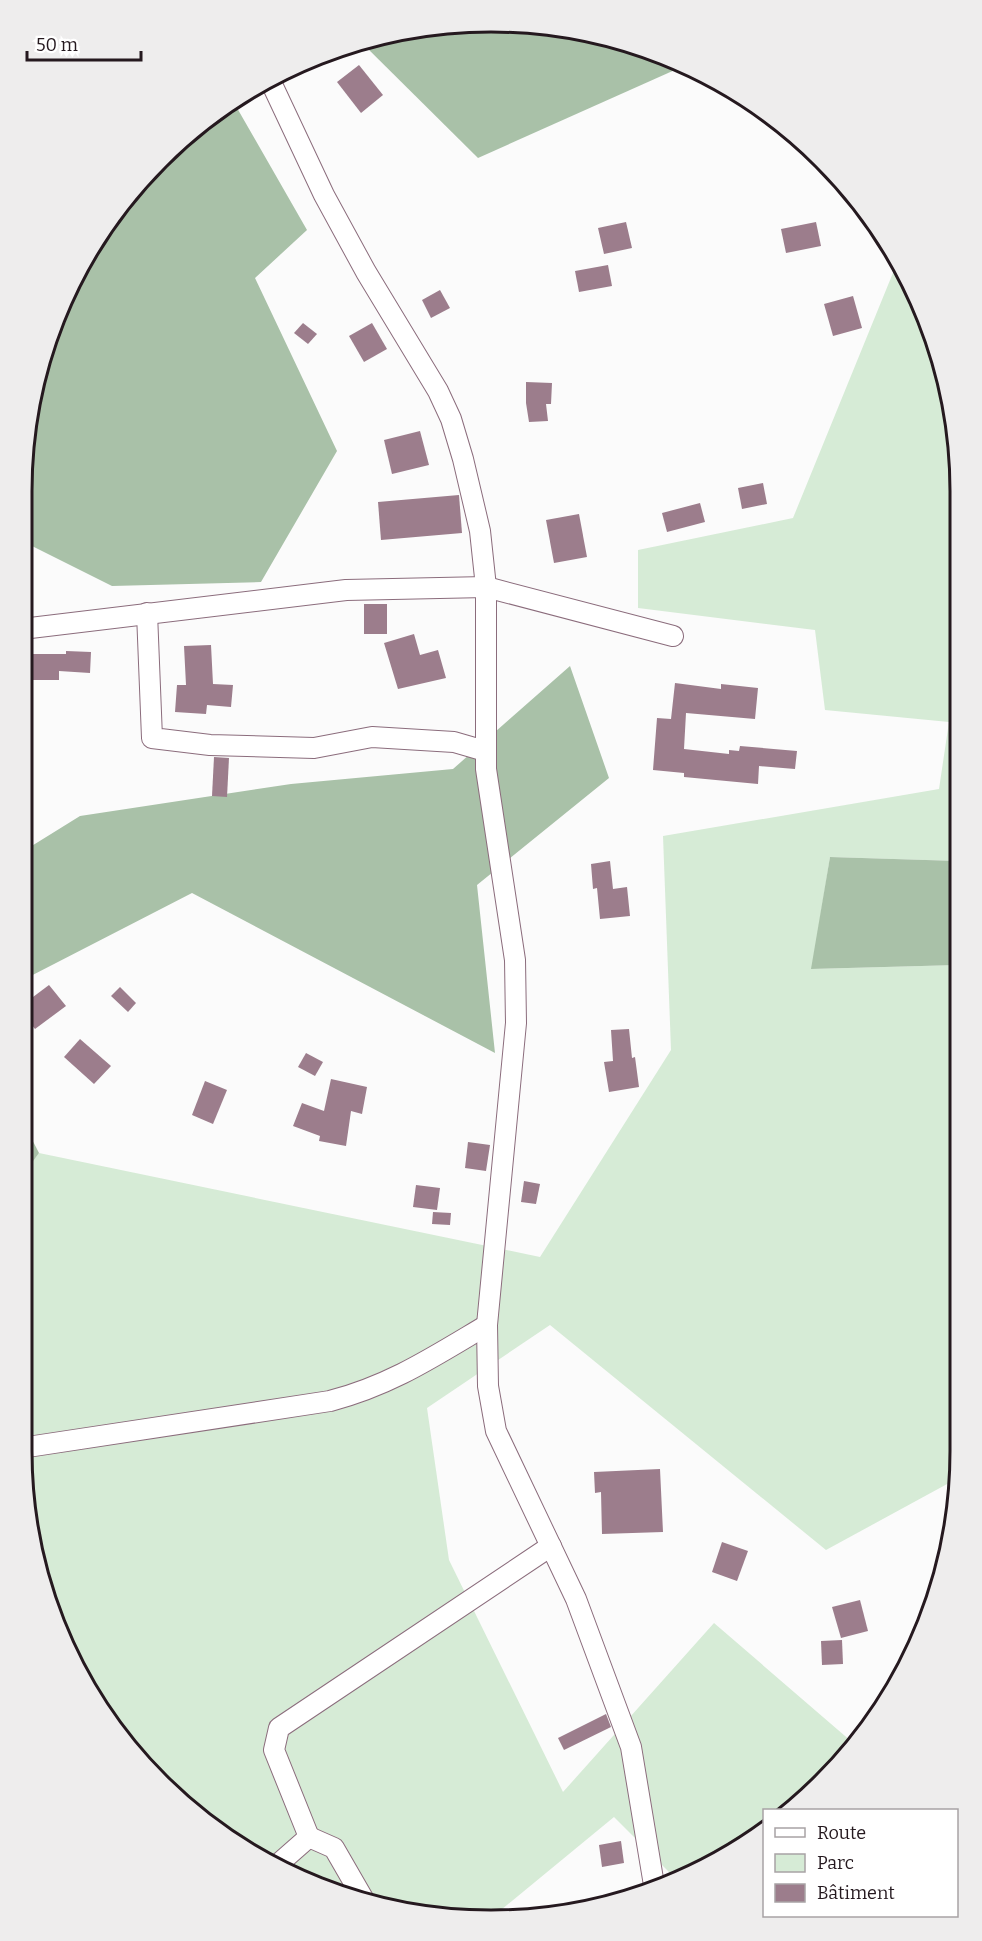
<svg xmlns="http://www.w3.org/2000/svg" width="982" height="1941" font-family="Bitter,serif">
  <rect width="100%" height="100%" fill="#fbfbfb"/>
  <!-- green -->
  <path fill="#d6ebd6" d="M897 263 925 311 957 429 958 861 830 857 812 969 958 965 959 1036 950 1072 959 1095 960 1477 826 1550 550 1325 427 1408 449 1560 563 1792 714 1623 852 1742 824 1782 784 1810H764V1824L699 1872 676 1879 614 1817 496 1914 399 1911 311 1884 230 1841 118 1736 46 1601 21 1450V1178L39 1153 540 1257 671 1050 663 836 939 789 949 722 825 710 815 630 638 608V550L793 518Z"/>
  <!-- forest -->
  <g fill="#a9c1a8">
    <path d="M521 22 612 37 686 65 478 158 360 41 429 25Z"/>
    <path d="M233 101 307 230 255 278 337 451 261 582 112 586 22 541V461L37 370 69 283 118 205 181 138Z"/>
    <path d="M570 666 609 778 477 885 495 1053 192 893 21 981 22 852 80 816 291 784 453 769Z"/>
    <path d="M830 857 958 861V965L811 969Z"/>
    <path d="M21 1118 39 1153 21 1178Z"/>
  </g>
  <!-- building -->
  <g fill="#9c7d8c">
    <path d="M359 65 383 95 361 113 337 82Z"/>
    <path d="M626 222 632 248 604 254 598 228Z"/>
    <path d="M816 222 821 246 786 253 781 229Z"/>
    <path d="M608 265 612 286 579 292 575 271Z"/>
    <path d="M440 290 450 308 431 318 422 300Z"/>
    <path d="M853 296 862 328 833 336 824 304Z"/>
    <path d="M303 323 317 334 308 344 294 333Z"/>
    <path d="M372 323 387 349 364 362 349 336Z"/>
    <path d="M526 382 552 383 551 404H546L548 421 529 422 526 403Z"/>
    <path d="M420 431 429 465 392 474 384 440Z"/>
    <path d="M763 483 767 504 742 509 738 488Z"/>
    <path d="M459 495 462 533 381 540 378 502Z"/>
    <path d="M700 503 705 522 667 532 662 513Z"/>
    <path d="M579 514 587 557 554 563 546 520Z"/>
    <rect x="364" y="604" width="23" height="30"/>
    <path d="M414 634 420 655 438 650 446 678 398 689 384 643Z"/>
    <path d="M211 645 213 684 233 685 231 707 207 705 206 714 175 712 177 685H186L184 646Z"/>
    <path d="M66 651 91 652 90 673 59 671V680H23V654H66Z"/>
    <path d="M675 683 721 689V684L758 688 755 719 686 713 684 749 729 754V750L739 751 740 746 797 751 795 769 759 766 758 784 684 777V773L653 770 657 718 671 719Z"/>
    <path d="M214 757 229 758 227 797 212 796Z"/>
    <path d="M610 861 613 889 627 887 630 916 600 919 597 888 593 889 591 864Z"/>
    <path d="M49 985 66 1006 35 1029 21 1011V1006Z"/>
    <path d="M120 987 136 1003 128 1012 111 996Z"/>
    <path d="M629 1029 632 1058 635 1057 639 1087 609 1092 604 1062 613 1061 611 1030Z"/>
    <path d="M80 1039 111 1066 94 1084 64 1057Z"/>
    <path d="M306 1053 323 1062 315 1076 298 1067Z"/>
    <path d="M331 1079 367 1087 362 1114 351 1111 346 1146 319 1141 320 1136 293 1126 302 1103 324 1111Z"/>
    <path d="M205 1081 227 1090 213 1124 192 1115Z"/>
    <path d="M468 1142 490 1145 486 1171 465 1168Z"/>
    <path d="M524 1181 540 1184 536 1204 521 1202Z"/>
    <path d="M416 1185 440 1188 437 1210 413 1207Z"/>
    <path d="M433 1212 451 1213 450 1225 432 1224Z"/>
    <path d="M660 1469 663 1532 602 1534 601 1492 595 1493 594 1472Z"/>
    <path d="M722 1542 748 1551 737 1581 712 1572Z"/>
    <path d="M860 1600 868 1631 841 1638 832 1607Z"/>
    <path d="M842 1640 843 1664 822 1665 821 1641Z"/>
    <path d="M606 1714 611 1727 564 1750 558 1738Z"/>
    <path d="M621 1841 624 1863 602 1867 599 1845Z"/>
  </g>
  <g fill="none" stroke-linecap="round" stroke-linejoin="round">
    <!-- minor casing -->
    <g stroke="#8b6c7c" stroke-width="22">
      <g id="minor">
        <path d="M269 78 324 195 366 272 438 391 451 419 463 459 480 531 486 587V769L515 960 516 1023 487 1325 488 1386 496 1431 576 1599 631 1747 654 1885"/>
        <path d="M147 613 152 738 210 745 314 748 372 737 454 742 485 751"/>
        <path d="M22 629 346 590 486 587 673 636"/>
        <path d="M21 1448 330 1401C391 1385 433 1357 487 1325"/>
        <path d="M309 1837 334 1848 364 1900"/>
        <path d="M276 1866 309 1837 274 1750 279 1728 551 1546"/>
      </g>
    </g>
    <!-- minor -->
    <use href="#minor" stroke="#fff" stroke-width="20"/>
  </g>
  <!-- crop -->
  <path d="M0 0H982V1941H0ZM491 32H491A459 459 0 0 1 950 491V1451A459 459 0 0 1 491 1910H491A459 459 0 0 1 32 1451V491A459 459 0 0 1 491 32Z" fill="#eeeded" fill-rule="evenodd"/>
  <path fill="none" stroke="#25191f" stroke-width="3" d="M491 32H491A459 459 0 0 1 950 491V1451A459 459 0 0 1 491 1910H491A459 459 0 0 1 32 1451V491A459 459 0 0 1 491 32Z"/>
  <!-- legend -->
  <rect x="763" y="1809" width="195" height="108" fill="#ffffff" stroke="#a8a3a5" stroke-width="1.5"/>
  <rect x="775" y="1828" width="30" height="9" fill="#ffffff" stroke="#a8a3a5" stroke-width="1.5"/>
  <text x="817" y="1839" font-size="18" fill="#25191f">Route</text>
  <rect x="775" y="1854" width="30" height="18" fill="#d6ebd6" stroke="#a8a3a5" stroke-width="1.5"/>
  <text x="817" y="1869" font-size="18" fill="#25191f">Parc</text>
  <rect x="775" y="1884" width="30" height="18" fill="#9c7d8c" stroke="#a8a3a5" stroke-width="1.5"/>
  <text x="817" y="1899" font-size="18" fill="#25191f">Bâtiment</text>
  <!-- scale -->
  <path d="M27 51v9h114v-9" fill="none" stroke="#25191f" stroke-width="3"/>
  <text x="36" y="51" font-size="18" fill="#25191f" stroke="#ffffff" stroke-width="4.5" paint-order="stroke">50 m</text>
</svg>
